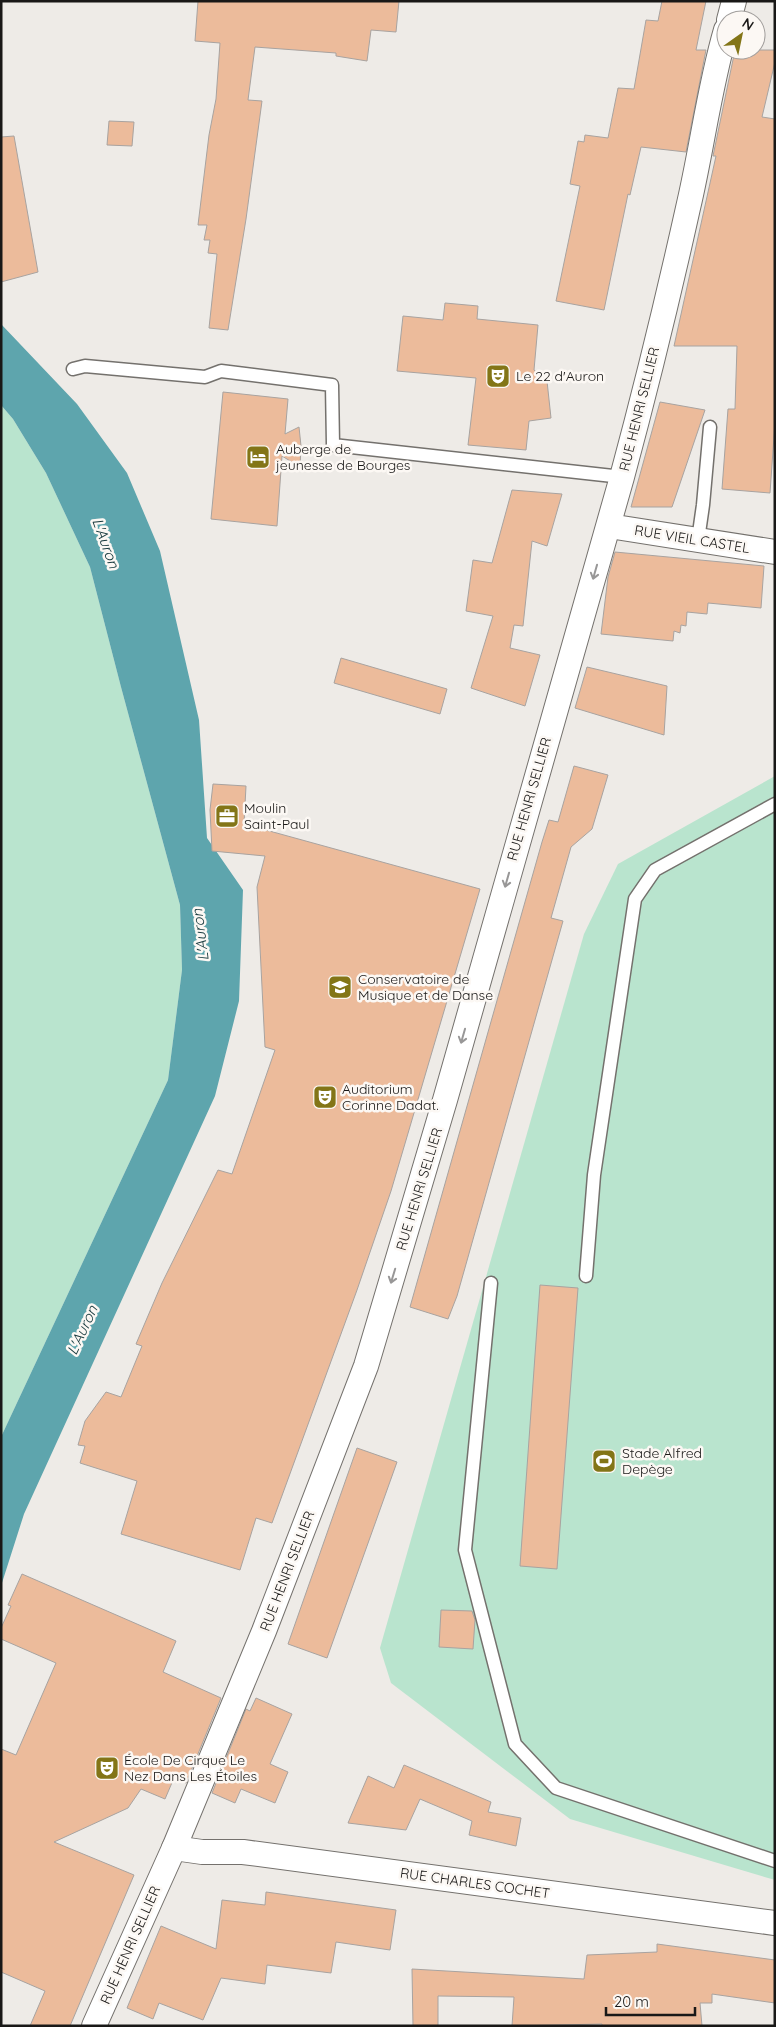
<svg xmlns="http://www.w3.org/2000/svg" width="776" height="2027" font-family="Quicksand,sans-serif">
  <rect width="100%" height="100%" fill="#eeebe7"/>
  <!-- green -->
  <g fill="#b9e4ce">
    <path d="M1 405 13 419 46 473 90 567 121 687 180 905 182 970 168 1080 1 1437Z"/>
    <path d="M775 776V1880L570 1819 391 1683 380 1648 584 934 618 864Z"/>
  </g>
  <!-- water -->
  <path fill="#5ea5ad" d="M1 324 77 404 127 473 160 551 199 720 207 838 243 890 239 1001 215 1096 24 1514 1 1586V1437L168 1080 182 970 180 905 121 687 90 567 46 473 13 419 1 405Z"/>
  <!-- building -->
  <g fill="#ecbb9b" stroke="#a8a3a0">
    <path d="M198 1H399L396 32 371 30 367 61 336 56V53L255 47 248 100 262 101 246 219 228 330 209 328 217 254 208 253 210 240H204L207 225H198L209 135 216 99 220 43 195 41Z"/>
    <path d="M662 1H706L696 50H706L686 152 641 147 630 195 628 194 604 310 556 301 580 186 570 184 578 141 584 142 585 135 608 138 618 88 634 89 646 20 658 21Z"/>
    <path d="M735 50H775V62L762 117 775 119V422L770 493 722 489 728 409H735L737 346H674L716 156H713Z"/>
    <path d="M109 121 134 122 132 146 107 145Z"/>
    <path d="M14 136 38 272 1 282V137Z"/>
    <path d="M445 303 478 306 477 319 538 325 534 370 547 381 551 418 529 421 526 450 468 445 476 378 397 371 403 316 443 320Z"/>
    <path d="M223 392 288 399 285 434 299 427 301 446 300 467 282 456 277 526 211 519Z"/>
    <path d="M660 402 705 410 672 507H631Z"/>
    <path d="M512 490 562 494 547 546 532 541 523 626 514 625 510 648 540 655 525 706 471 688 493 616 466 611 473 560 492 563Z"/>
    <path d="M615 552 764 566 761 608 708 603 707 614 687 612 686 626 681 625 680 633 674 631 673 641 601 634 608 577Z"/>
    <path d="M341 658 447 689 440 714 334 683Z"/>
    <path d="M587 667 667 686 664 735 575 708Z"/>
    <path d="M574 766 608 775 592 829 571 847 551 918 563 921 457 1296 448 1319 410 1307 542 842 549 820 558 822Z"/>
    <path d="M213 784 246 786 244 824 480 889 391 1191 357 1290 272 1523 256 1518 240 1570 121 1534 137 1481 80 1463 85 1446 78 1445 85 1421 106 1392 121 1397 142 1346 136 1344 162 1283 218 1170 232 1174 275 1050 265 1047 257 887 265 856 212 851 210 810Z"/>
    <path d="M540 1285 578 1288 557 1569 520 1566Z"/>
    <path d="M357 1448 397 1462 327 1658 288 1644Z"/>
    <path d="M22 1574 176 1641 163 1672 221 1698 186 1783 174 1778 165 1799 141 1789 128 1808 54 1842 134 1875 70 2026H30L45 1991 1 1972V1749L16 1755 56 1663 1 1639V1628L11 1606 8 1605Z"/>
    <path d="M441 1610 472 1611 475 1620 473 1649 439 1647Z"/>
    <path d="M256 1698 292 1714 270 1764 288 1772 275 1803 241 1789 235 1803 212 1793 246 1709 250 1711Z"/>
    <path d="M404 1765 491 1802 488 1812 521 1818 516 1846 469 1835 472 1821 420 1799 406 1830 348 1823 368 1776 394 1788Z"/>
    <path d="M266 1892 396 1910 390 1950 336 1942 331 1973 267 1965 265 1984 221 1978 203 2020 159 2003 153 2019 127 2008 161 1926 216 1949 222 1900 265 1905Z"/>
    <path d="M657 1944 775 1960V2003L712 1994V2003H700L702 2026H602V2024L512 2026 514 1997 438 1996V2026H413L412 1969 584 1979 587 1955 657 1952Z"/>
  </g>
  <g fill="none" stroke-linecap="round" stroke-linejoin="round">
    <!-- lane casing -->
    <g stroke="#74716d" stroke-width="15">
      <g id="lane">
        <path d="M73 369 85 366 205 377 221 371 332 385 333 445 622 477"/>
        <path d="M698 540 703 505 710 427"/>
        <path d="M586 1276 594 1175 635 899 655 870 775 804"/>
        <path d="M491 1283 465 1550 515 1744 556 1788 775 1861"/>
      </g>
    </g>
    <!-- street casing -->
    <g stroke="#74716d" stroke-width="26">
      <g id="street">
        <path d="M729 20 734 1"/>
        <path d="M609 526 775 552"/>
        <path d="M174 1848 202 1852H243L775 1923"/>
        <path d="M94 2026 174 1848 264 1631 366 1366 445 1100 622 477C646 388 668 298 688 208 702 149 709 88 726 30"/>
      </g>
    </g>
    <!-- lane -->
    <use href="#lane" stroke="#fff" stroke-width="12"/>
    <!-- street -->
    <use href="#street" stroke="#fff" stroke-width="24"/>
  </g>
  <!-- one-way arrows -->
  <defs><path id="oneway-shaft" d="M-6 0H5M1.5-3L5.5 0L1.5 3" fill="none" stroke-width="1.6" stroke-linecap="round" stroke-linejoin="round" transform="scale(1.25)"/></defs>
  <g stroke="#989797">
    <use href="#oneway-shaft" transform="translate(595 572) rotate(106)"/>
    <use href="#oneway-shaft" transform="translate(507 880) rotate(106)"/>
    <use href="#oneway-shaft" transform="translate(463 1036) rotate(106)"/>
    <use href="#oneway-shaft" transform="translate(393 1276) rotate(107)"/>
  </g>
  <!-- icons -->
  <defs>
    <g id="theatre-square" transform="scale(1.25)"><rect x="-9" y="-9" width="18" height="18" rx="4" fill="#837517" stroke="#fcf8f4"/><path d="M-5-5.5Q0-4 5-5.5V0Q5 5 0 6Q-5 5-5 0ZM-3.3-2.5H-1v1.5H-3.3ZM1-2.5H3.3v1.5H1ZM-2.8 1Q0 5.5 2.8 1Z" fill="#fff"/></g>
    <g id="hotel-square" transform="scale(1.25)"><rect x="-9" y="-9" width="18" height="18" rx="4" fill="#837517" stroke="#fcf8f4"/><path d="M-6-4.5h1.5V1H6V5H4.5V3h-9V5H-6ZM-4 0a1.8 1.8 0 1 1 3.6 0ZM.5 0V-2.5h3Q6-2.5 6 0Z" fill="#fff"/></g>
    <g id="office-square" transform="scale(1.25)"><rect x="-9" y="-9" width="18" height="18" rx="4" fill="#837517" stroke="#fcf8f4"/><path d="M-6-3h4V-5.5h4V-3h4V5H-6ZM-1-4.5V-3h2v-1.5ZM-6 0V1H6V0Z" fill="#fff"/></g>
    <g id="university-square" transform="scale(1.25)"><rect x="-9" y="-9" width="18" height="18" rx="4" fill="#837517" stroke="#fcf8f4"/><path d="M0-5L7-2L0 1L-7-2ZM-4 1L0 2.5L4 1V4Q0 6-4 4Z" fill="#fff"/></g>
    <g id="stadium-square" transform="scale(1.25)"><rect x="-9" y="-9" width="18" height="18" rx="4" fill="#837517" stroke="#fcf8f4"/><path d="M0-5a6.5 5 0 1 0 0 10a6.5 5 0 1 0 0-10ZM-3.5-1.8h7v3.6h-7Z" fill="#fff"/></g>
  </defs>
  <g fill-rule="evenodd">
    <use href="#theatre-square" x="498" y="376"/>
    <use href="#hotel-square" x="258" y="457"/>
    <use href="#office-square" x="227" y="816"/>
    <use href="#university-square" x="340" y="987"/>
    <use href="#theatre-square" x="325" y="1097"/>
    <use href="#stadium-square" x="604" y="1461"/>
    <use href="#theatre-square" x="107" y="1768"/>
  </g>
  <g text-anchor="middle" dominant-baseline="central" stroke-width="5" stroke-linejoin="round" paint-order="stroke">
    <!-- poi labels -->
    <g font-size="14" fill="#191817" stroke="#fcf8f4" text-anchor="start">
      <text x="516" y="376">Le 22 d'Auron</text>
      <text x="276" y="449">Auberge de<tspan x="276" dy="16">jeunesse de Bourges</tspan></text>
      <text x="244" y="808">Moulin<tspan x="244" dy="16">Saint-Paul</tspan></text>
      <text x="358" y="979">Conservatoire de<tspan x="358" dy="16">Musique et de Danse</tspan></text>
      <text x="342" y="1089">Auditorium<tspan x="342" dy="16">Corinne Dadat.</tspan></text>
      <text x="622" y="1453">Stade Alfred<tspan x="622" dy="16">Depège</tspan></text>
      <text x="124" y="1760">École De Cirque Le<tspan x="124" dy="16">Nez Dans Les Étoiles</tspan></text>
    </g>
    <!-- street labels -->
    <g font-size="14" fill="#191817" stroke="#fcf8f4">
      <text transform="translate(639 409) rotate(-76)">RUE HENRI SELLIER</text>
      <text transform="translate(692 539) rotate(9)">RUE VIEIL CASTEL</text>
      <text transform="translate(529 799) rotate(-74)">RUE HENRI SELLIER</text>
      <text transform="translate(419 1189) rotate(-73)">RUE HENRI SELLIER</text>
      <text transform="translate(287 1571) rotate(-69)">RUE HENRI SELLIER</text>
      <text transform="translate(475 1883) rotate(8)">RUE CHARLES COCHET</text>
      <text transform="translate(130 1945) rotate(-66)">RUE HENRI SELLIER</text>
    </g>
    <!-- water labels -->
    <g font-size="15" font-style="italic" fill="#14373b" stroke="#fcf8f4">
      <text transform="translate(106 543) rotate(70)">L'Auron</text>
      <text transform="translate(200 935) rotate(-97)">L'Auron</text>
      <text transform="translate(82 1330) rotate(-65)">L'Auron</text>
    </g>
  </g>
  <!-- border -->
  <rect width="776" height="2027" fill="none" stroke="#191817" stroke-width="5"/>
  <!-- north arrow -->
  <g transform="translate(741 35) rotate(33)"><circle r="24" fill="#fcf8f4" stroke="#a19e9c"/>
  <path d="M0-4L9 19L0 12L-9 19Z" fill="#837517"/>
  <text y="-8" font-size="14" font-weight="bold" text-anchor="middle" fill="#191817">N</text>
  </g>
  <!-- scale -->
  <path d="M606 2007v8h89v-8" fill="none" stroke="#191817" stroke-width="2.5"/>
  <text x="614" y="2007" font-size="15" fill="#191817" stroke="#fcf8f4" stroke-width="4" paint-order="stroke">20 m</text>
</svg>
